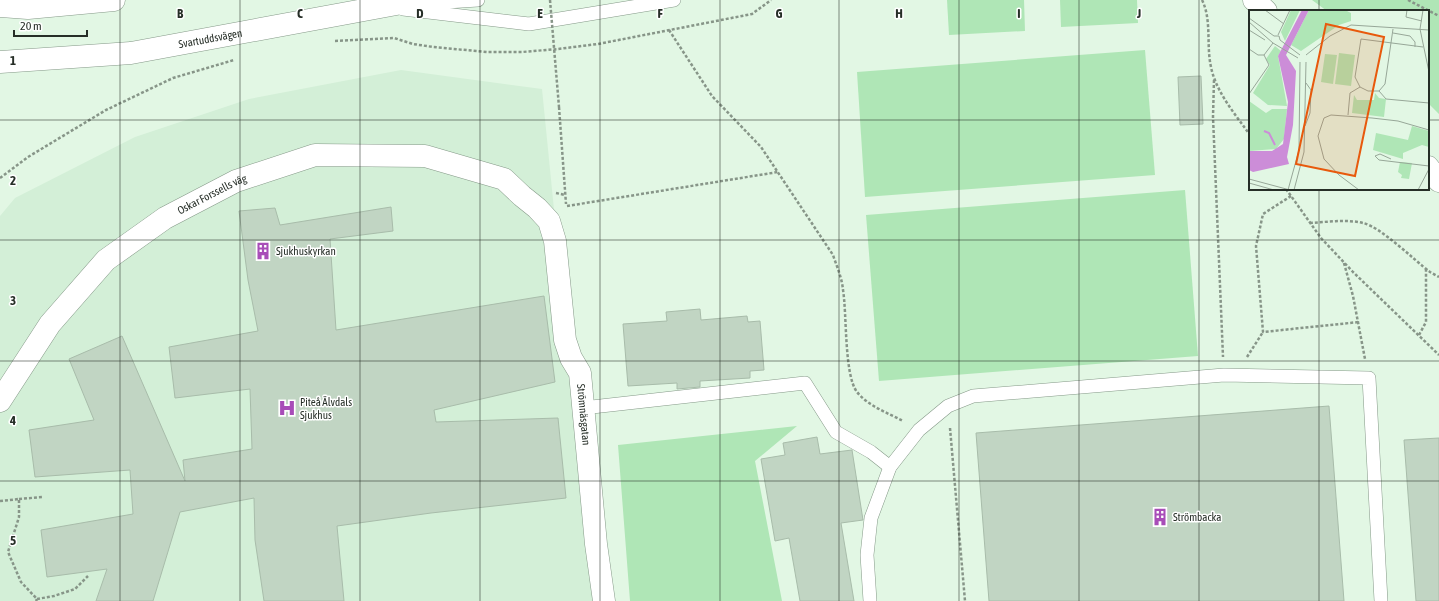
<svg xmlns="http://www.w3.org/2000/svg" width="1439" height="601" font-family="'Asap Condensed',sans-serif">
  <rect width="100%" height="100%" fill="#e2f7e4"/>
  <!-- built -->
  <path fill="#d3efd7" d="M401 70 542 89 593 601H0V216L15 198 135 137 249 99Z"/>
  <!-- green -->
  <g fill="#afe6b6">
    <path d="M947 0H1024L1025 31 949 35Z"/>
    <path d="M1060 0H1137L1138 23 1061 27Z"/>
    <path d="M1312 0H1439V114L1428 103V11H1327Z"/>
    <path d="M1145 50 1155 175 865 197 857 72Z"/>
    <path d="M1185 190 1198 356 879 381 866 215Z"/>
    <path d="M797 426 755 461 782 601H630L618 445Z"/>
  </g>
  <!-- building -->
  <g fill="#c1d5c3" stroke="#a8bcaa">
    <path d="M1201 76 1203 124 1180 125 1178 77Z"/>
    <path d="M391 207 393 231 330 239 336 330 544 296 555 382 434 410 436 422 558 418 566 498 431 513 337 526 344 601H264L255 540 254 498 180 512 153 601H96L107 569 47 577 41 530 133 514 130 470 35 477 29 430 94 420 69 359 122 336 185 481 183 460 252 449 250 389 175 398 169 347 258 331 248 280 239 211 275 208 280 225Z"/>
    <path d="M700 309 701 320 747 316 748 322 760 321 764 370 750 371V378L700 381V387L677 389V383L628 386 623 324 667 321 666 312Z"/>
    <path d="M1329 406 1344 601H989L976 433Z"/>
    <path d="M817 437 820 454 852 450 863 520 841 523 854 601H800L789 538 775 541 761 459 785 455 783 443Z"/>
    <path d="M1439 438V601H1416L1404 440Z"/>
  </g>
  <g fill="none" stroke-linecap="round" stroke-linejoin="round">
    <!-- lane casing -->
    <g stroke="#859988" stroke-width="14">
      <g id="lane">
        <path d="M415 4 478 0"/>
        <path d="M403 9 529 24 674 0"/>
        <path d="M583 408 805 383 836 432 871 452 890 467"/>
        <path d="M870 601 867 555 871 518 890 467 919 430 948 406 973 396 1224 375 1369 378 1381 601"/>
      </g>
    </g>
    <!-- street casing -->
    <g stroke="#859988" stroke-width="23">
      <g id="street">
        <path id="s1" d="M0 401 50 324 106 260 165 218 236 181 315 155 425 156 504 179 522 196 537 208 549 221 555 241 565 340 571 358 580 373 596 544 604 601"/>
      </g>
    </g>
    <!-- secondary casing -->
    <g stroke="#859988" stroke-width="23">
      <g id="secondary">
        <path d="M1254 0 1266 11"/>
        <path d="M0 6 28 8 114 0"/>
        <path id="s2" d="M0 62 131 53 418 0"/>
        <path d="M1428 167 1439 181"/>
      </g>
    </g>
    <!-- path -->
    <g stroke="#879588" stroke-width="2.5" stroke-dasharray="3 2" stroke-linecap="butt">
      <path d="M1202 0C1212 20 1206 45 1211 67 1216 92 1235 114 1250 135"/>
      <path d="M1408 0 1439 16"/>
      <path d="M669 30 712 96 761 147 833 255C837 267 842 278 843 290 847 314 844 375 857 392 868 406 888 413 903 421"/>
      <path d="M335 41 394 38 413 44 433 47 487 52H522L558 49 598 44 752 14 771 0"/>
      <path d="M1214 80 1213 117 1223 357"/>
      <path d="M559 107 566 204"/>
      <path d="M0 178 28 157 106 110 173 78 234 60"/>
      <path d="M1286 189 1321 238 1353 272 1439 355"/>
      <path d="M556 193 565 195"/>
      <path d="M1291 196 1263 214 1256 246 1263 332 1359 322"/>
      <path d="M567 206 778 172"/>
      <path d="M1310 223C1327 222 1346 219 1363 223 1381 227 1414 260 1430 272L1439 277"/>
      <path d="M1344 263 1353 296 1365 359"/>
      <path d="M1419 335 1426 322V269"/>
      <path d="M1247 357 1263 332"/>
      <path d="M950 428 965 601"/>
      <path d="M19 499 42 497"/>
      <path d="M0 501 19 499V517L8 552 21 582 37 599 36 601"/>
      <path d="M37 599 54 596 75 589 88 576"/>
    </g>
    <!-- lane -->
    <use href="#lane" stroke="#fff" stroke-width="13"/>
    <!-- street -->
    <use href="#street" stroke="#fff" stroke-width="22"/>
    <!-- secondary -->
    <use href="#secondary" stroke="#fff" stroke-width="22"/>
    <!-- path-bridge -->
    <path stroke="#879588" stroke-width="2.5" stroke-dasharray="3 2" stroke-linecap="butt" d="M550 0 559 107"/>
  </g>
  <!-- grid -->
  <path fill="none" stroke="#262e27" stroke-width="1" stroke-opacity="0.55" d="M120 0V601M240 0V601M360 0V601M480 0V601M600 0V601M720 0V601M839 0V601M959 0V601M1079 0V601M1199 0V601M1319 0V11M0 120H1250M1428 120H1439M1319 189V601M0 240H1439M0 361H1439M0 481H1439"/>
  <!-- icons -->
  <defs>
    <g id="building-bare" transform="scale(1.38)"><path d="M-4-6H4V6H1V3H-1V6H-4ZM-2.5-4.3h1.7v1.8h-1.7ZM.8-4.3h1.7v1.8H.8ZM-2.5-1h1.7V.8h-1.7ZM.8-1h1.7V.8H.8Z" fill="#a84db8" stroke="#fff" stroke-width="2.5" paint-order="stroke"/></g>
    <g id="hospital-bare" transform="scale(1.38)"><path d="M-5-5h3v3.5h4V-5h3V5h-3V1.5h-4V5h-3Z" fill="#a84db8" stroke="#fff" stroke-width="2.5" paint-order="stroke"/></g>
  </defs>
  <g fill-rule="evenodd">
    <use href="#building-bare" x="263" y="251"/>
    <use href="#hospital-bare" x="287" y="408"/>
    <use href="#building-bare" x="1160" y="517"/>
  </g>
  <g text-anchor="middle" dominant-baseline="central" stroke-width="3" stroke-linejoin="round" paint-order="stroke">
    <!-- street labels -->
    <g font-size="11" fill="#262e27" stroke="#fff">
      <text stroke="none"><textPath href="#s2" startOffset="212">Svartuddsvägen</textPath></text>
      <text stroke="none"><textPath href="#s1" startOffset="302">Oskar Forssells väg</textPath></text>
      <text stroke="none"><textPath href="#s1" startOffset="865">Strömnäsgatan</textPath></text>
    </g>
    <!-- poi labels -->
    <g font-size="11" fill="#262e27" stroke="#fff" text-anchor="start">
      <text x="276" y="251">Sjukhuskyrkan</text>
      <text x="300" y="402">Piteå Älvdals<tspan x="300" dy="13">Sjukhus</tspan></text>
      <text x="1173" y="517">Strömbacka</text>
    </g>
  </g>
  <!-- overview -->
  <g transform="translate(1249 10)">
    <rect width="180" height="180" fill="#e2f7e4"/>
    <path d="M42 0H51L36 31 32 22ZM60 0H96L102 3V11L90 15 52 41 42 35ZM26 36 32 41 29 46 38 96 19 95 4 83 21 55 17 49ZM90 43 106 45 102 76 86 74ZM76 44 88 45 84 74 72 72ZM126 83 130 88 137 89 135 107 103 103 105 85 108 90H125ZM0 91 17 103 23 99H38L35 129 27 139 0 141ZM163 116 180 121V137L173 135 154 143V149L124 140 127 123 159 130ZM151 152 163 153 160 169 152 168 153 165 149 162Z" fill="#afe6b6"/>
    <path d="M53 0H60L37 45 47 61 44 115 38 147 40 154 4 162 0 160V141H23L34 134 39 92 29 46Z" fill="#cc8dd8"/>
    <path fill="none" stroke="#cc8dd8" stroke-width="2" d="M15 121 20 123 26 135"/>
    <path fill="none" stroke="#97a798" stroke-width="1" d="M16 0 35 14M158 0 157 7 173 11M174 0 171 19 180 62M0 8 25 26H30L31 30 51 45M0 12 24 33 49 48M0 20 16 30M144 23 161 26 166 32V37M29 25 41 0M174 37 112 29 106 67 111 77 119 81H130L137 89 180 93M0 39 9 45H15M57 45 81 26 102 15 180 20M130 81 136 74 144 19M0 84 20 55 15 45 24 33M99 105 101 83 111 77M56 116 61 103 62 80 57 73M142 149 131 144 126 146 130 150 180 156M0 169 41 180M0 173 25 180M39 180 50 140 51 52M45 180 55 142 57 52M110 180 90 165 75 149 69 126 75 108 82 105 123 108 149 111 180 120M169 180 180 159"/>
    <path fill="#e8590c" fill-opacity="0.15" stroke="#e8590c" stroke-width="2" d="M77 14 135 27 106 166 47 154Z"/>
    <rect width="180" height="180" fill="none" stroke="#262e27" stroke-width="2"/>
  </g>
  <g font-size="13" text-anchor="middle" font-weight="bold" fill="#262e27" stroke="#fff" stroke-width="3" stroke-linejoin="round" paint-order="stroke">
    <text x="180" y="18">B</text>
    <text x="300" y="18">C</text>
    <text x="420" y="18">D</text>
    <text x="540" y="18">E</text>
    <text x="660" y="18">F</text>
    <text x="779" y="18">G</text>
    <text x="899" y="18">H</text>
    <text x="1019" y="18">I</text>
    <text x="1139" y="18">J</text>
    <text x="13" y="65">1</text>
    <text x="13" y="185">2</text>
    <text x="13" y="305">3</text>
    <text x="13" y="425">4</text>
    <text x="13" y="545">5</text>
  </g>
  <!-- scale -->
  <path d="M14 30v6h73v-6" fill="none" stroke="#262e27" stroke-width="2"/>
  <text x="20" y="30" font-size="12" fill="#262e27" stroke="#ffffff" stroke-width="3" paint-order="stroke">20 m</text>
</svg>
